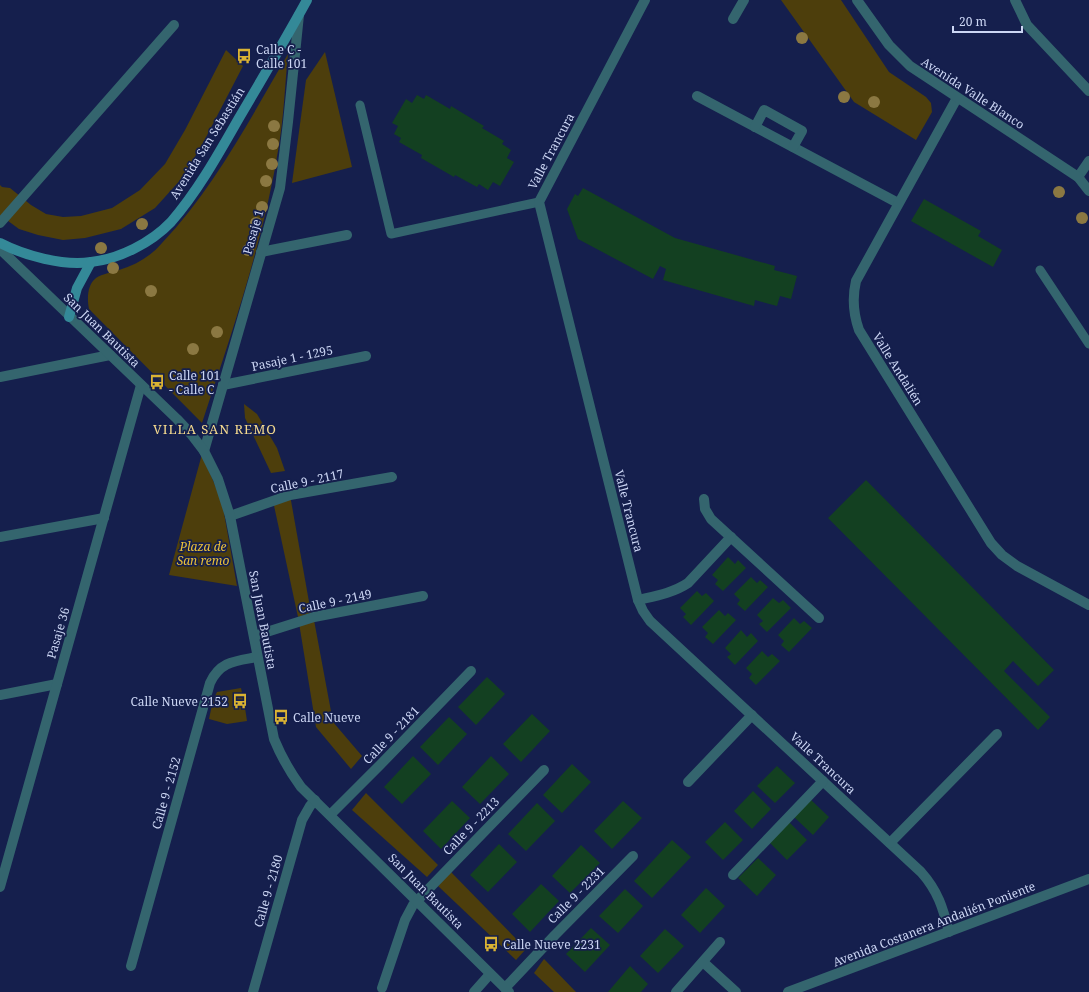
<svg xmlns="http://www.w3.org/2000/svg" width="1089" height="992" font-family="'Noto Serif',serif">
  <rect width="100%" height="100%" fill="#151f4d"/>
  <!-- green -->
  <g fill="#4d3e0c">
    <path d="M781 0H841L889 72 926 97 931 103 932 112 916 140 854 102Z"/>
    <path d="M226 50 243 66 204 141 183 177 155 208 121 229 85 238 63 240 38 235 19 229 0 215V185L2 187 10 188 31 205 46 214 63 217 81 216 112 208 140 190 165 164 185 130Z"/>
    <path d="M325 52 352 167 292 183 306 80Z"/>
    <path d="M288 54C285 84 284 115 279 145 264 240 232 332 202 423L89 309C87 299 87 285 96 278 102 274 113 272 119 270 136 265 151 256 162 243 214 188 250 119 288 54Z"/>
    <path d="M244 404 257 414 277 448 285 471 271 473 245 418Z"/>
    <path d="M202 454 222 502 237 586 169 575Z"/>
    <path d="M290 495 311 613 298 617 273 501Z"/>
    <path d="M314 620 333 722 362 756 351 769 316 727 299 623Z"/>
    <path d="M241 688 244 701 247 721 227 724 209 719 213 700 217 692Z"/>
    <path d="M366 793 438 865 427 877 352 810Z"/>
    <path d="M450 871 526 949 516 960 438 886Z"/>
    <path d="M544 959 576 992H554L534 973Z"/>
  </g>
  <!-- building -->
  <g fill="#134021">
    <path d="M417 95 424 99 426 95 450 109 451 106 484 126 482 128 504 141 502 144 511 150 507 158 514 162 500 186 493 182 488 190 479 184 477 187 455 175 454 177 421 158 422 155 399 142 401 138 394 134 398 126 392 123 406 99 412 103Z"/>
    <path d="M583 188 675 238 775 266 774 270 797 276 791 299 780 296 777 306 755 300 754 306 663 280 666 269 660 266 653 279 578 239 567 209 575 194 578 196Z"/>
    <path d="M924 199 981 231 978 236 1002 250 993 267 911 221Z"/>
    <path d="M866 480 1054 670 1038 686 1013 661 1004 671 1050 717 1038 730 828 518Z"/>
    <path d="M728 557 735 564 738 560 746 568 723 591 715 584 718 580 712 575Z"/>
    <path d="M751 577 757 583 760 580 768 587 745 611 737 604 740 600 734 594Z"/>
    <path d="M697 591 702 596 706 593 714 601 691 625 683 617 686 614 680 608Z"/>
    <path d="M773 598 779 603 783 600 791 608 767 632 759 624 763 621 757 615Z"/>
    <path d="M719 610 725 616 728 613 736 620 713 644 705 637 708 633 702 627Z"/>
    <path d="M794 618 800 624 804 621 812 628 789 652 781 645 784 641 778 635Z"/>
    <path d="M741 630 747 637 751 633 758 641 735 665 727 657 731 654 725 648Z"/>
    <path d="M762 651 768 657 772 654 780 661 756 685 749 678 752 674 746 668Z"/>
    <path d="M487 677 505 694 476 725 458 707Z"/>
    <path d="M532 714 550 731 521 762 503 744Z"/>
    <path d="M449 717 467 734 438 765 420 747Z"/>
    <path d="M413 756 431 774 402 804 384 787Z"/>
    <path d="M491 756 509 774 480 804 462 787Z"/>
    <path d="M572 764 591 782 562 813 543 795Z"/>
    <path d="M777 766 795 783 775 803 757 786Z"/>
    <path d="M753 791 771 809 752 829 734 811Z"/>
    <path d="M810 799 829 817 813 835 794 817Z"/>
    <path d="M452 801 470 818 441 849 423 831Z"/>
    <path d="M623 801 642 818 612 849 594 831Z"/>
    <path d="M537 803 555 821 526 851 508 834Z"/>
    <path d="M725 822 743 840 723 860 705 842Z"/>
    <path d="M789 822 807 840 787 860 769 842Z"/>
    <path d="M672 840 691 857 652 898 634 881Z"/>
    <path d="M499 844 517 862 488 892 470 875Z"/>
    <path d="M581 845 600 863 570 893 552 876Z"/>
    <path d="M758 858 776 875 757 896 738 878Z"/>
    <path d="M541 884 559 901 530 932 512 914Z"/>
    <path d="M706 888 725 906 700 933 681 915Z"/>
    <path d="M625 889 643 906 618 933 599 916Z"/>
    <path d="M591 928 610 945 585 972 566 954Z"/>
    <path d="M665 929 684 946 658 973 640 956Z"/>
    <path d="M630 966 648 984 641 992H608Z"/>
  </g>
  <g fill="none" stroke-linecap="round" stroke-linejoin="round">
    <!-- service -->
    <g stroke="#34656e" stroke-width="9">
      <path d="M360 105 391 234 539 202"/>
      <path d="M1040 270 1089 344"/>
    </g>
    <!-- minor -->
    <g stroke="#34656e" stroke-width="10">
      <path d="M645 0 539 202 638 600 643 611 650 621 921 872C938 891 943 908 949 932"/>
      <path d="M1015 0 1027 25 1089 91"/>
      <path d="M733 19 744 0"/>
      <path d="M697 96 898 203"/>
      <path d="M957 98 856 281C852 298 853 313 859 330L991 543 1002 555 1017 566 1089 605"/>
      <path d="M755 127 764 110 802 131 793 147"/>
      <path d="M1078 177 1089 161"/>
      <path d="M0 223 174 25"/>
      <path d="M261 252 347 235"/>
      <path d="M0 377 110 355"/>
      <path d="M223 385 366 356"/>
      <path d="M204 451 280 188 288 122 299 15"/>
      <path d="M704 499 705 509 711 519 819 618"/>
      <path d="M230 516 290 495 392 477"/>
      <path d="M0 537 104 518"/>
      <path d="M638 600C655 596 673 593 688 583L731 537"/>
      <path d="M254 636 314 617 423 596"/>
      <path d="M0 695 57 684"/>
      <path d="M688 782 752 715"/>
      <path d="M330 815 380 765 471 671"/>
      <path d="M890 843 997 734"/>
      <path d="M733 875 823 781"/>
      <path d="M0 887 141 385"/>
      <path d="M703 962 736 992"/>
      <path d="M131 966 210 683C220 661 236 661 257 657"/>
      <path d="M382 988 405 920 413 905 544 770"/>
      <path d="M505 988 555 935 633 856"/>
      <path d="M253 992 302 820 310 806 315 800"/>
      <path d="M474 992 490 974"/>
      <path d="M676 992 720 942"/>
    </g>
    <!-- tertiary -->
    <g stroke="#34656e" stroke-width="10">
      <path d="M857 0 889 45 910 66 1078 177 1089 191"/>
      <path d="M0 249 177 419 191 434 204 451 218 479 230 516 274 739C281 756 290 772 301 787L509 992"/>
      <path d="M788 992 1089 879"/>
    </g>
    <!-- secondary -->
    <g stroke="#348998" stroke-width="10">
      <path d="M0 243C25 256 63 266 91 262 119 259 151 243 171 222 198 191 219 153 239 118 262 79 285 40 307 0"/>
      <path d="M69 317 77 288 91 262"/>
    </g>
  </g>
  <!-- trees -->
  <g fill="#8b7842">
    <circle cx="802" cy="38" r="6"/>
    <circle cx="844" cy="97" r="6"/>
    <circle cx="874" cy="102" r="6"/>
    <circle cx="274" cy="126" r="6"/>
    <circle cx="273" cy="144" r="6"/>
    <circle cx="272" cy="164" r="6"/>
    <circle cx="266" cy="181" r="6"/>
    <circle cx="1059" cy="192" r="6"/>
    <circle cx="262" cy="207" r="6"/>
    <circle cx="1082" cy="218" r="6"/>
    <circle cx="256" cy="223" r="6"/>
    <circle cx="142" cy="224" r="6"/>
    <circle cx="101" cy="248" r="6"/>
    <circle cx="248" cy="250" r="6"/>
    <circle cx="113" cy="268" r="6"/>
    <circle cx="151" cy="291" r="6"/>
    <circle cx="217" cy="332" r="6"/>
    <circle cx="193" cy="349" r="6"/>
  </g>
  <!-- icons -->
  <defs>
    <g id="bus-bare" transform="scale(1.2)"><path d="M-5-6H5V4H4V6H2V4H-2V6H-4V4H-5ZM-3.5-4V0h7V-4ZM-3.5 1.2v1.5H-2V1.2ZM2 1.2v1.5H3.5V1.2Z" fill="#dab333" stroke="#151f4d" stroke-width="2.5" paint-order="stroke"/></g>
  </defs>
  <g fill-rule="evenodd">
    <use href="#bus-bare" x="244" y="56"/>
    <use href="#bus-bare" x="157" y="382"/>
    <use href="#bus-bare" x="240" y="701"/>
    <use href="#bus-bare" x="281" y="717"/>
    <use href="#bus-bare" x="491" y="944"/>
  </g>
  <g text-anchor="middle" dominant-baseline="central" stroke-width="3.5" stroke-linejoin="round" paint-order="stroke">
    <!-- poi labels -->
    <g font-size="12" fill="#ccd6f4" stroke="#151f4d" text-anchor="start">
      <text x="256" y="49">Calle C -<tspan x="256" dy="14">Calle 101</tspan></text>
      <text x="169" y="375">Calle 101<tspan x="169" dy="14">- Calle C</tspan></text>
      <text x="228" y="701" text-anchor="end">Calle Nueve 2152</text>
      <text x="293" y="717">Calle Nueve</text>
      <text x="503" y="944">Calle Nueve 2231</text>
    </g>
    <!-- street labels -->
    <g font-size="12" fill="#ccd6f4" stroke="#151f4d">
      <text transform="translate(973 93) rotate(33)">Avenida Valle Blanco</text>
      <text transform="translate(207 143) rotate(-58)">Avenida San Sebastián</text>
      <text transform="translate(551 151) rotate(-62)">Valle Trancura</text>
      <text transform="translate(253 232) rotate(-74)">Pasaje 1</text>
      <text transform="translate(102 330) rotate(44)">San Juan Bautista</text>
      <text transform="translate(292 358) rotate(-12)">Pasaje 1 - 1295</text>
      <text transform="translate(898 369) rotate(58)">Valle Andalién</text>
      <text transform="translate(307 481) rotate(-12)">Calle 9 - 2117</text>
      <text transform="translate(629 511) rotate(76)">Valle Trancura</text>
      <text transform="translate(335 601) rotate(-12)">Calle 9 - 2149</text>
      <text transform="translate(263 620) rotate(79)">San Juan Bautista</text>
      <text transform="translate(58 633) rotate(-74)">Pasaje 36</text>
      <text transform="translate(391 735) rotate(-46)">Calle 9 - 2181</text>
      <text transform="translate(823 763) rotate(43)">Valle Trancura</text>
      <text transform="translate(166 793) rotate(-74)">Calle 9 - 2152</text>
      <text transform="translate(471 826) rotate(-46)">Calle 9 - 2213</text>
      <text transform="translate(268 891) rotate(-74)">Calle 9 - 2180</text>
      <text transform="translate(426 891) rotate(45)">San Juan Bautista</text>
      <text transform="translate(576 895) rotate(-45)">Calle 9 - 2231</text>
      <text transform="translate(934 924) rotate(-21)">Avenida Costanera Andalién Poniente</text>
    </g>
    <!-- park labels -->
    <g font-size="12" font-style="italic" fill="#ebc139" stroke="#151f4d">
      <text x="203" y="546">Plaza de<tspan x="203" dy="14">San remo</tspan></text>
    </g>
    <!-- neighbourhood labels -->
    <g font-size="13" letter-spacing="1" fill="#f6db8f" stroke="#151f4d">
      <text x="215" y="429">VILLA SAN REMO</text>
    </g>
  </g>
  <!-- scale -->
  <path d="M953 26v6h69v-6" fill="none" stroke="#ccd6f4" stroke-width="2"/>
  <text x="959" y="26" font-size="12" fill="#ccd6f4" stroke="#151f4d" stroke-width="3" paint-order="stroke">20 m</text>
</svg>
